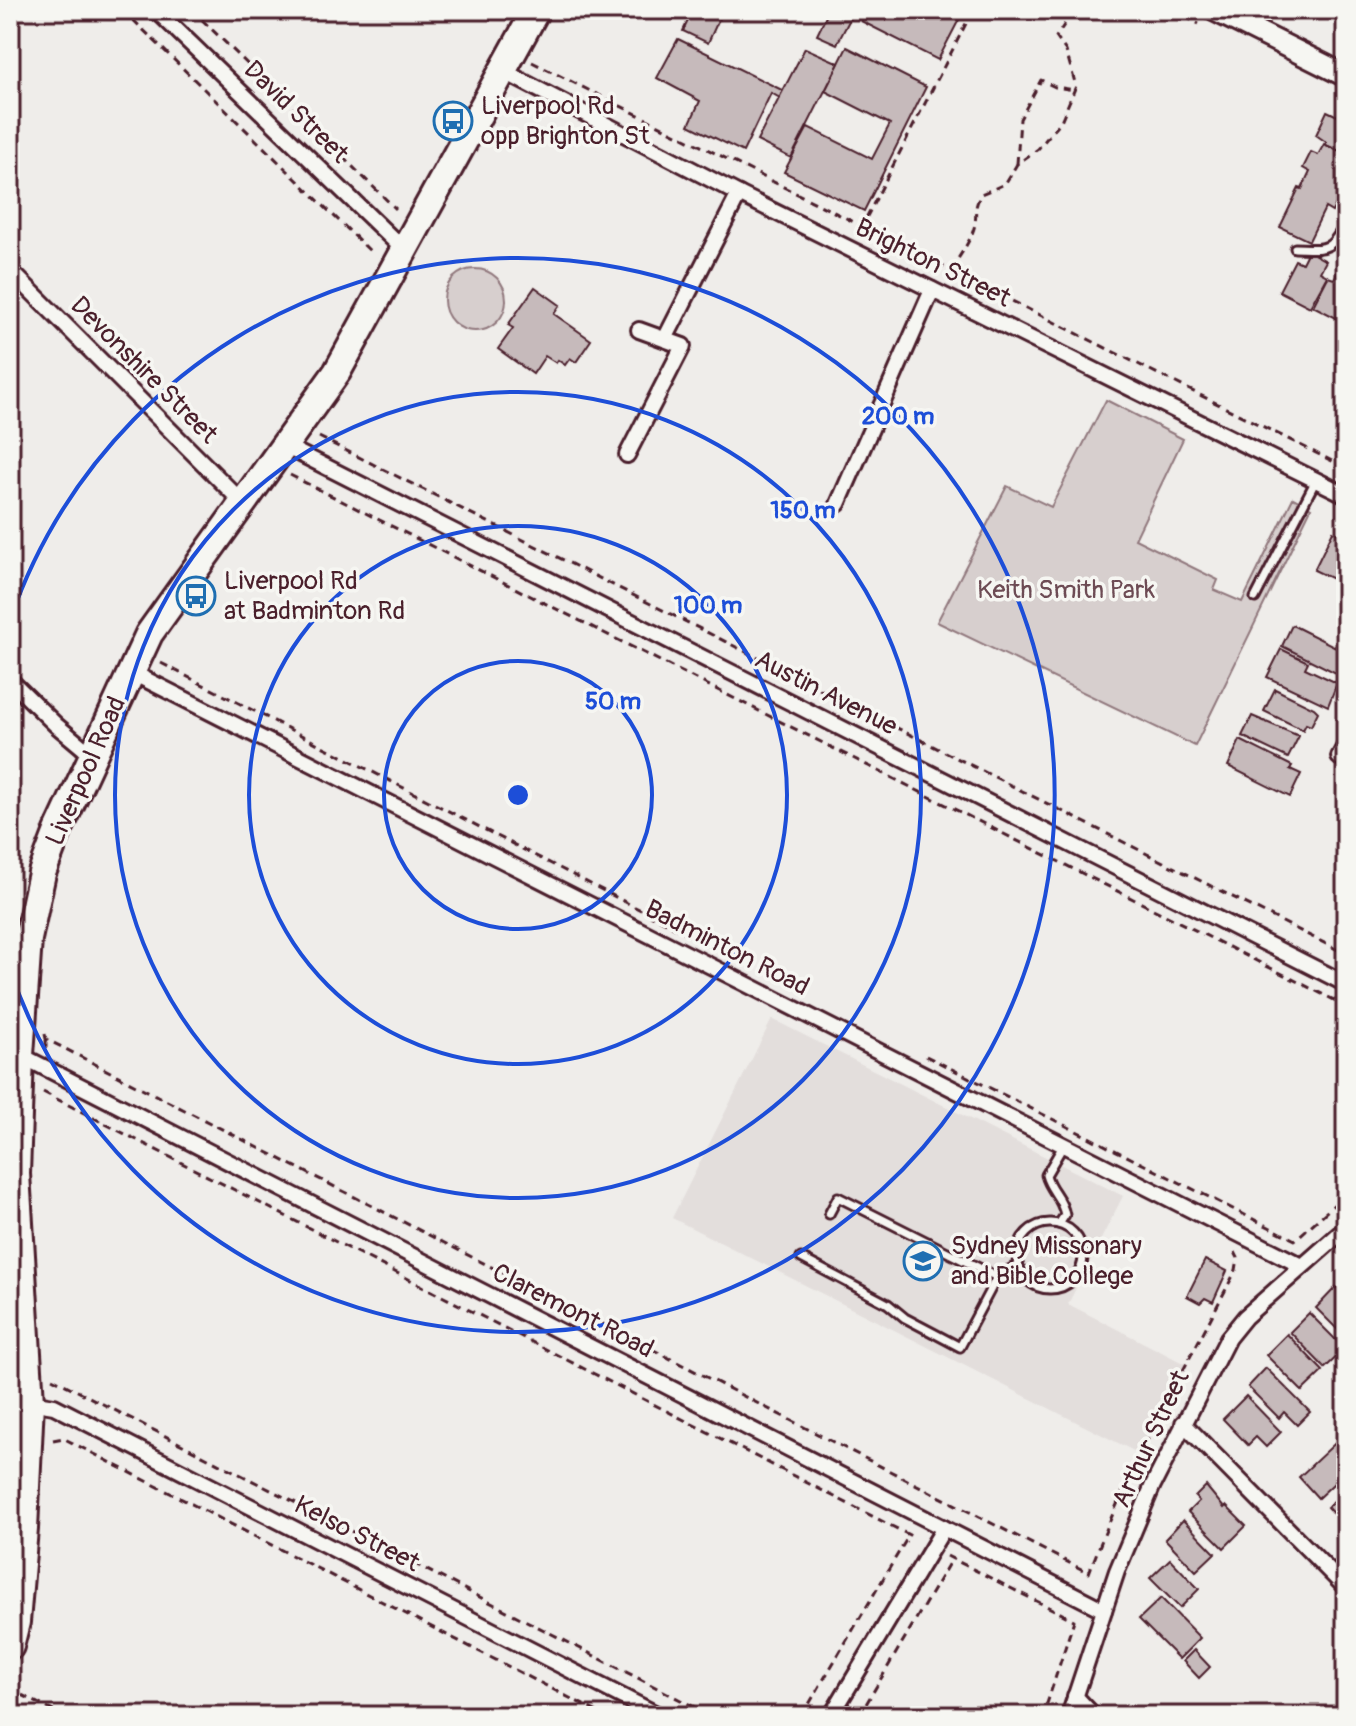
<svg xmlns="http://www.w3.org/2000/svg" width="1356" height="1726" font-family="Pangolin,sans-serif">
  <rect width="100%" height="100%" fill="#efedea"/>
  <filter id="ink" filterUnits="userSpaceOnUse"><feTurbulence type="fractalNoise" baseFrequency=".0125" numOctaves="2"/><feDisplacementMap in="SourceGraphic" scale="16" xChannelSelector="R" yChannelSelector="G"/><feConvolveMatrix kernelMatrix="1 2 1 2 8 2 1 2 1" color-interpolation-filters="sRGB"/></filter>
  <g filter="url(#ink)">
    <!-- built -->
    <path fill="#e3dedc" d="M772 1019 1123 1196 1068 1304 1185 1364 1138 1453 672 1218Z"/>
    <!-- green -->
    <g fill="#d7cfce" stroke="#90777c" stroke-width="2">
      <circle cx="475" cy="300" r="31"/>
      <path d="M1106 400 1183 439 1135 539 1218 580 1214 590 1242 602 1293 498 1311 508 1195 746 937 622 1007 486 1051 507Z"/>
    </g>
    <!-- building -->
    <g fill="#c6babb" stroke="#4a1f2b" stroke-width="2">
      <path d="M693 10H723L708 43 683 31Z"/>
      <path d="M829 10H841L852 15 837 44 817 35Z"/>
      <path d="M867 10H938L945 13 947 10H964L938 60 861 21Z"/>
      <path d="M678 39 784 91 780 98 771 93 743 152 689 125 700 101 657 78Z"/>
      <path d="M847 47 926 87 864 211 784 172 808 127 872 159 890 124 825 91Z"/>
      <path d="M805 48 839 63 791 158 757 141Z"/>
      <path d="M1327 111 1346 120V154L1326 145V142L1316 135Z"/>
      <path d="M1324 144 1346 155V184L1332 212 1325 208 1309 241 1280 227 1299 188 1302 189 1310 172 1303 168 1311 152 1318 155Z"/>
      <path d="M1308 251 1326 261 1320 272 1327 276 1310 307 1279 291 1295 260 1302 263Z"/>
      <path d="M1339 269 1346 272 1344 322 1313 306 1328 277 1334 279Z"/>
      <path d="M535 287 560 305 554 314 591 340 576 362 570 358 565 365 558 360 556 363 545 356 533 374 498 349 513 328 508 325Z"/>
      <path d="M1333 531 1346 538V563L1337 581 1314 570Z"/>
      <path d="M1292 625 1346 652V668L1342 676 1282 646Z"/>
      <path d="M1281 649 1308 662 1305 668 1337 683 1328 706 1267 677Z"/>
      <path d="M1275 689 1314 708 1318 712 1311 726 1306 724 1303 730 1264 711Z"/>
      <path d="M1252 716 1299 736 1288 758 1242 736Z"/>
      <path d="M1240 740 1292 766 1290 769 1301 774 1290 797 1228 766Z"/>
      <path d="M1205 1260 1227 1271 1213 1302 1205 1298 1200 1303 1187 1296Z"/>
      <path d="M1336 1287 1346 1297V1338L1316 1308Z"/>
      <path d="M1309 1313 1345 1349 1325 1368 1290 1332Z"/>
      <path d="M1287 1334 1323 1371 1302 1391 1266 1355Z"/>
      <path d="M1266 1368 1310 1412 1297 1425 1284 1412 1279 1418 1248 1387Z"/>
      <path d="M1246 1396 1281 1432 1266 1447 1256 1437 1248 1445 1223 1419Z"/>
      <path d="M1346 1433V1472L1318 1498 1299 1477Z"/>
      <path d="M1206 1486 1224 1508 1226 1506 1246 1526 1224 1548 1188 1512 1199 1501 1195 1497Z"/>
      <path d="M1346 1490V1528L1327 1507Z"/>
      <path d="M1183 1520 1215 1553 1196 1571 1165 1539Z"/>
      <path d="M1170 1559 1199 1589 1180 1608 1150 1578Z"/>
      <path d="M1161 1598 1200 1638 1179 1659 1139 1619Z"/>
      <path d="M1194 1650 1210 1667 1199 1678 1183 1661Z"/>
    </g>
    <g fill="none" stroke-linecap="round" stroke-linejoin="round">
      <!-- lane casing -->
      <g stroke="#4a1f2b" stroke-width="13">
        <g id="lane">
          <path d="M1295 248C1327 249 1330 252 1346 222"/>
          <path d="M1255 598 1316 480"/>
          <path d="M829 1214 838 1197 997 1277 1018 1265"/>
          <circle cx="1050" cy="1256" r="33"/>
          <path d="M1059 1224 1065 1215C1062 1197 1050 1191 1046 1175L1063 1146"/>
          <path d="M801 1258 888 1304 905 1318 960 1347 997 1277"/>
        </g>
      </g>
      <!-- street casing -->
      <g stroke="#4a1f2b" stroke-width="20">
        <g id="street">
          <path d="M156 10 403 249"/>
          <path d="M501 70 739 194 1346 495"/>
          <path d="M10 270 243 503"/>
          <path d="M665 339 739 194"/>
          <path d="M285 446 1346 984"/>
          <path d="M627 455 683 346 639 330"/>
          <path d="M838 504 932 290"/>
          <path d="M131 672 1302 1266"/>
          <path d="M10 680 56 725 93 756"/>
          <path d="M1339 757 1346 744"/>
          <path d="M20 1055 1104 1610"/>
          <path d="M30 1402 54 1406 660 1716"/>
          <path d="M1183 1423 1346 1588"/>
          <path d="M1075 1696 1094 1716"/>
          <path d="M831 1716 944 1528"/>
          <path d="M1069 1716 1117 1571 1153 1485 1228 1338 1245 1317 1346 1228"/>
        </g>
      </g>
      <!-- secondary casing -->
      <g stroke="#4a1f2b" stroke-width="26">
        <path id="secondary" d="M1214 10 1346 76"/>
      </g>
      <!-- highway casing -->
      <g stroke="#4a1f2b" stroke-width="32">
        <path id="highway" d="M10 1646 16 1622 24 1529 30 1402 16 1174 20 1055 28 939 42 873 58 831 149 634 337 372 536 10"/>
      </g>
      <!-- path -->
      <g stroke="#4a1f2b" stroke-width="3" stroke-dasharray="8 6" stroke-linecap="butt">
        <path d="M123 10 372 253"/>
        <path d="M192 10 396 209"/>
        <path d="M1172 10 1199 24"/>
        <path d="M532 62 862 226 973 10"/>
        <path d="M1017 164 1020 119 1041 80 1055 87 1074 90"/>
        <path d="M862 226 1346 468"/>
        <path d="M951 270C959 256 972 240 975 224 977 210 973 210 981 194L1005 184 1017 164 1038 149 1061 121 1076 86 1066 51 1056 37 1074 10"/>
        <path d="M319 437 1346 954"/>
        <path d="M290 475 1346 1006"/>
        <path d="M161 663 738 960"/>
        <path d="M45 1034 46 1039 1089 1573C1128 1468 1184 1370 1236 1270L1238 1258 1235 1252"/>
        <path d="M46 1048V1039"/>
        <path d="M926 1056 1295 1240 1346 1194"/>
        <path d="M43 1092 915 1538"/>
        <path d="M52 1378 712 1716"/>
        <path d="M53 1440 63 1438 605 1716"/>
        <path d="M947 1556 1074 1620 1043 1716"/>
        <path d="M22 1695 63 1716"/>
        <path d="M802 1716 909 1535"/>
        <path d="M859 1716 952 1558"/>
      </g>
      <!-- lane -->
      <use href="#lane" stroke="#f6f6f2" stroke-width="7"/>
      <!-- street -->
      <use href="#street" stroke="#f6f6f2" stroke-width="14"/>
      <!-- secondary -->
      <use href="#secondary" stroke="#f6f6f2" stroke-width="20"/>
      <!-- highway -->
      <use href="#highway" stroke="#f6f6f2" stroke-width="26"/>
    </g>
  </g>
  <!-- distance rings -->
  <g fill="none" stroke="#1d4ed8" stroke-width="4">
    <circle cx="518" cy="795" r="134"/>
    <circle cx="518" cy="795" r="269"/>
    <circle cx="518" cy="795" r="403"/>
    <path d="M10 620A537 537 0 1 1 10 970"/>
  </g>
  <!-- icons -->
  <defs>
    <g id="bus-ring" transform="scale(2)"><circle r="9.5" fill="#f6f6f2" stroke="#1f6fb2" stroke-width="1.5"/><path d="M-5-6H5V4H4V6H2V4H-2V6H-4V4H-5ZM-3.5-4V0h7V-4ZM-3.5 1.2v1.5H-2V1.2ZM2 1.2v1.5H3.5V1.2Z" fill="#1f6fb2"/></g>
    <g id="university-ring" transform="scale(2)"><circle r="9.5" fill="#f6f6f2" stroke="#1f6fb2" stroke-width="1.5"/><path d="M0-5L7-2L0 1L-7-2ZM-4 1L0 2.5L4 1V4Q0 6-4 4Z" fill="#1f6fb2"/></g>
  </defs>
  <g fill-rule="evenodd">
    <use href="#bus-ring" x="453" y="121"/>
    <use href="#bus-ring" x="196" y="596"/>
    <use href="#university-ring" x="923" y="1261"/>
  </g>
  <g text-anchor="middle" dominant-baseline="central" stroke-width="7" stroke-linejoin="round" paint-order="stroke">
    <!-- poi labels -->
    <g font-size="26" fill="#4a1f2b" stroke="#f6f6f2" text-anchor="start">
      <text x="481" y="106">Liverpool Rd<tspan x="481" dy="30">opp Brighton St</tspan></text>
      <text x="224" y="581">Liverpool Rd<tspan x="224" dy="30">at Badminton Rd</tspan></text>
      <text x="951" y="1246">Sydney Missonary<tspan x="951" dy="30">and Bible College</tspan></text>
    </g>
    <!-- street labels -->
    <g font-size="26" fill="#4a1f2b" stroke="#f6f6f2">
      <text transform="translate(296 112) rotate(44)">David Street</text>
      <text transform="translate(933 263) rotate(26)">Brighton Street</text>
      <text transform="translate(144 370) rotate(45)">Devonshire Street</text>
      <text transform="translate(826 693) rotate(27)">Austin Avenue</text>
      <text transform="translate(86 771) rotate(-66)">Liverpool Road</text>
      <text transform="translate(727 948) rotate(27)">Badminton Road</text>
      <text transform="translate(573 1311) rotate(27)">Claremont Road</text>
      <text transform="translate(1151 1439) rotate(-65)">Arthur Street</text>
      <text transform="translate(357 1534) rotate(27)">Kelso Street</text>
    </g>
    <!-- park labels -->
    <g font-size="26" fill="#6d4b54" stroke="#f6f6f2">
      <text x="1066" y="590">Keith Smith Park</text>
    </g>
  </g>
  <circle cx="518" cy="795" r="12" fill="#1d4ed8" stroke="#f6f6f2" stroke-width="4"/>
  <g font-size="24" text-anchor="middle" font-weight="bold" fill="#1d4ed8" stroke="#f6f6f2" stroke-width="7" stroke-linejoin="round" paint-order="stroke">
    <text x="898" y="424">200 m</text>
    <text x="803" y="518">150 m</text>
    <text x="708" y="613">100 m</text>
    <text x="613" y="709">50 m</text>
  </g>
  <!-- margin -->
  <rect width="1356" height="1726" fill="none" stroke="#f6f6f2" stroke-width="40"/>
  <rect x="20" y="20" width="1316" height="1686" fill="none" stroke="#4a1f2b" stroke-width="3" filter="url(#ink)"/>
</svg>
